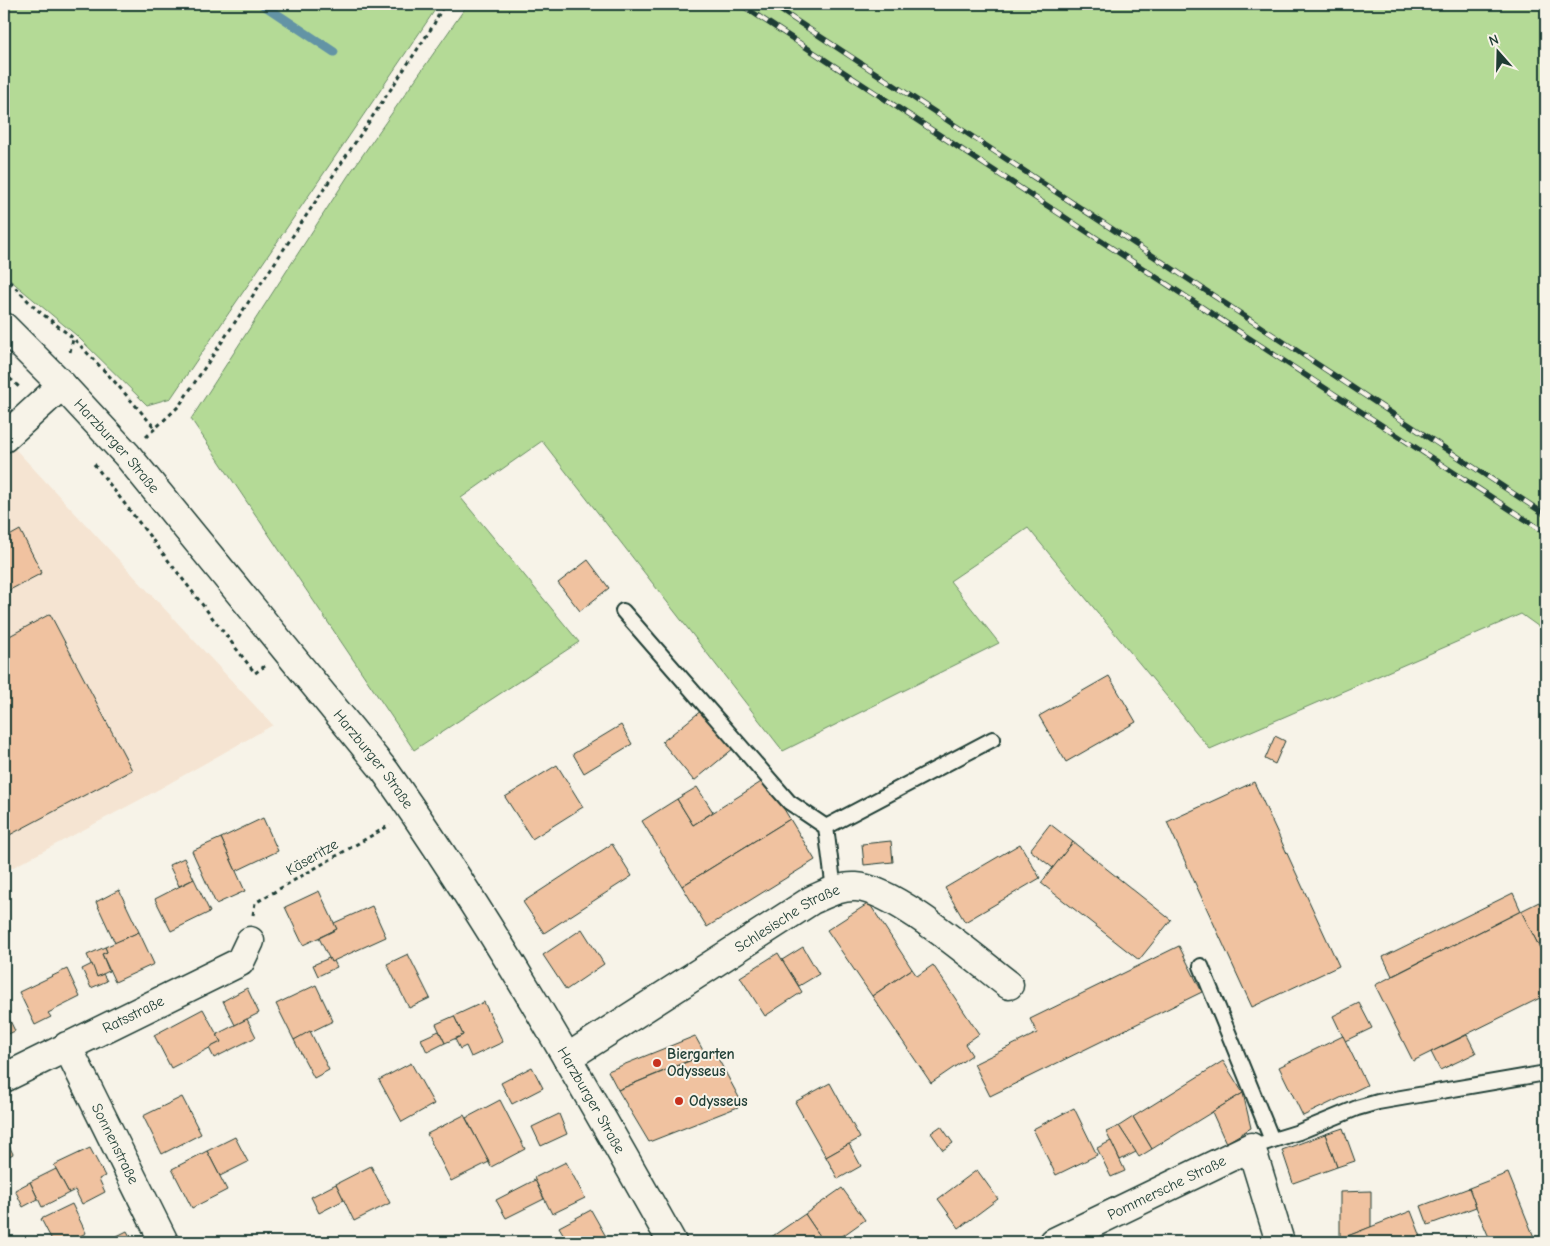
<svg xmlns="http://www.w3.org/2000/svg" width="1550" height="1246" font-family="'Comic Neue',sans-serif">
  <rect width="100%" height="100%" fill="#f7f3e8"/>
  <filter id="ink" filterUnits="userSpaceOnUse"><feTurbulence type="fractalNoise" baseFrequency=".02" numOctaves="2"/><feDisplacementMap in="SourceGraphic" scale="10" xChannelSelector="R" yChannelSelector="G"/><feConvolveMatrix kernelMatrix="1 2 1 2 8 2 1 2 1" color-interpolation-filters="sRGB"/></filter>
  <g filter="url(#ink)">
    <!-- built -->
    <path fill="#f5e4d2" d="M4 437 273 725 145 797 4 872Z"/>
    <!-- green -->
    <g fill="#b4da96" stroke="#6a8c65">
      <path d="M4 4H439L171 398 147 405 76 335 4 275Z"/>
      <path d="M468 4H1546V632L1521 614 1210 749 1028 528 950 581 999 643 783 751 542 441 461 498 579 642 414 750 191 419 348 176Z"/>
    </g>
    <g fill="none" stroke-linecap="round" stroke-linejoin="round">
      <!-- stream -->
      <path stroke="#6394a5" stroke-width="9" d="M262 4 334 52"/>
    </g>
    <!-- building -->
    <g fill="#f0c2a0" stroke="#1f3d34">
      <path d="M20 530 42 573 4 593V539Z"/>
      <path d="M588 560 609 588 580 611 558 583Z"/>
      <path d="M50 614 132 770 4 838V639Z"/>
      <path d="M1109 676 1136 722 1066 762 1039 716Z"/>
      <path d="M702 710 734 748 694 781 662 742Z"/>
      <path d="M621 725 632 744 584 773 573 754Z"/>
      <path d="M1275 736 1285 741 1275 764 1265 759Z"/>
      <path d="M557 765 583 807 532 839 505 797Z"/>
      <path d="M766 779 790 819 682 886 642 821 677 799 693 825Z"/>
      <path d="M1254 782 1339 966 1252 1007 1167 822Z"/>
      <path d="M697 787 713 812 693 825 677 799Z"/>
      <path d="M263 818 278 851 236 871 221 838Z"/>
      <path d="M790 819 815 860 707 927 682 886Z"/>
      <path d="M1050 824 1073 842 1053 868 1030 850Z"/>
      <path d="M221 838 245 891 216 904 192 851Z"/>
      <path d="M891 841 893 862 864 865 862 844Z"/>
      <path d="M1073 842 1171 920 1139 960 1041 883Z"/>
      <path d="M612 844 632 876 544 933 523 902Z"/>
      <path d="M1020 844 1040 878 965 922 945 888Z"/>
      <path d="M184 858 194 879 179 886 169 865Z"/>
      <path d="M194 879 210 912 171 931 155 899Z"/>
      <path d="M119 890 139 932 115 943 96 902Z"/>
      <path d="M319 891 337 929 303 945 285 907Z"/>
      <path d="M1513 893 1521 911 1392 976 1383 957Z"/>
      <path d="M1539 902 1546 918V960L1521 911Z"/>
      <path d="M869 903 912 969 872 996 827 930Z"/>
      <path d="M372 906 386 937 331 962 319 938 337 929 334 923Z"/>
      <path d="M1521 911 1546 960V995L1413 1061 1375 985Z"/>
      <path d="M582 929 604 964 566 990 543 955Z"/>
      <path d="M139 932 154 964 115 982 102 954 107 952 105 947Z"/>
      <path d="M1179 946 1202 992 990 1096 974 1064 1037 1033 1030 1019Z"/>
      <path d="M105 947 107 952 102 954 109 971 97 977 87 955Z"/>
      <path d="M803 947 819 974 799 986 782 960Z"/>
      <path d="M778 953 802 992 765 1016 740 977Z"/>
      <path d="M408 954 430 998 409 1008 387 964Z"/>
      <path d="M329 958 331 962 334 961 337 967 318 976 313 965Z"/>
      <path d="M92 964 97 977 103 974 107 981 91 988 82 969Z"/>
      <path d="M933 965 979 1034 965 1044 972 1055 931 1083 872 996 912 969 917 976Z"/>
      <path d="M67 969 80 997 48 1013 51 1017 35 1025 19 992Z"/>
      <path d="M316 985 333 1021 294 1040 276 1004Z"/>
      <path d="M247 988 259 1013 235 1025 223 1001Z"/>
      <path d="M484 1002 503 1042 471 1057 466 1046 460 1049 455 1039 463 1035 454 1016Z"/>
      <path d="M1359 1003 1372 1028 1345 1041 1333 1016Z"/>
      <path d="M4 1008 15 1031 4 1036Z"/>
      <path d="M203 1009 221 1042 171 1068 154 1035Z"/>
      <path d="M454 1016 463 1035 445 1043 436 1024Z"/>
      <path d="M247 1019 256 1037 214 1058 209 1048 221 1042 217 1034Z"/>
      <path d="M310 1031 329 1070 314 1078 294 1040Z"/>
      <path d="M439 1031 445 1043 427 1052 421 1039Z"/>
      <path d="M1467 1035 1476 1053 1440 1070 1431 1052Z"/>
      <path d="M695 1036 705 1054 618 1090 608 1071Z"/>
      <path d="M1343 1036 1367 1085 1303 1116 1279 1067Z"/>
      <path d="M714 1051 743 1105 649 1142 618 1090Z"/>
      <path d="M1223 1061 1243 1093 1152 1149 1133 1117Z"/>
      <path d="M411 1063 434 1104 402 1122 379 1080Z"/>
      <path d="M532 1067 543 1088 512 1104 501 1083Z"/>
      <path d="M830 1083 860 1138 826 1157 795 1102Z"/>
      <path d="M1243 1093 1251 1128 1226 1143 1212 1112Z"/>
      <path d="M182 1097 201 1134 162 1154 143 1116Z"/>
      <path d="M500 1100 525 1149 491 1167 466 1118Z"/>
      <path d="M1074 1108 1097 1155 1056 1175 1033 1129Z"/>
      <path d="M559 1114 567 1134 541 1146 532 1127Z"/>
      <path d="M464 1115 489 1162 451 1181 427 1134Z"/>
      <path d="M1133 1117 1152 1149 1139 1157 1119 1126Z"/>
      <path d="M941 1126 953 1143 943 1150 931 1133Z"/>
      <path d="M1119 1126 1136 1152 1120 1160 1106 1132Z"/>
      <path d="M1343 1128 1355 1161 1337 1167 1325 1134Z"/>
      <path d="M1325 1134 1337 1167 1293 1183 1282 1150Z"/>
      <path d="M4 1135 13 1154 4 1159Z"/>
      <path d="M235 1137 248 1162 220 1176 207 1151Z"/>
      <path d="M1111 1141 1125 1171 1111 1177 1097 1148Z"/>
      <path d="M849 1144 861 1166 838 1179 826 1157Z"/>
      <path d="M90 1148 105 1176 99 1179 105 1192 82 1204 75 1190 69 1193 54 1165Z"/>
      <path d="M207 1151 227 1190 192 1208 172 1169Z"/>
      <path d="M566 1162 585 1198 552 1214 534 1178Z"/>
      <path d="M371 1166 390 1203 354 1221 336 1184Z"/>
      <path d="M56 1169 69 1193 42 1207 30 1182Z"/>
      <path d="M977 1170 998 1199 959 1228 938 1199Z"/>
      <path d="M1508 1173 1536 1242H1491L1476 1207 1469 1188Z"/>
      <path d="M535 1180 544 1199 506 1218 496 1200Z"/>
      <path d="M30 1182 38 1199 23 1207 15 1190Z"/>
      <path d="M336 1184 344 1200 319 1213 311 1197Z"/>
      <path d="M842 1188 865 1220 834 1242H824L805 1214Z"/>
      <path d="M1469 1188 1476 1207 1428 1225 1421 1206Z"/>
      <path d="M1371 1191V1227L1340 1239V1192Z"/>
      <path d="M72 1204 86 1233 68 1242H53L41 1219Z"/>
      <path d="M591 1210 609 1242H568L559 1227Z"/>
      <path d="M1411 1211 1423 1242H1334L1340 1239Z"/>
      <path d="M805 1214 824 1242H764Z"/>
      <path d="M127 1231 133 1242H105Z"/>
    </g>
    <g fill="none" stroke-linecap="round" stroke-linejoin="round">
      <!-- lane casing -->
      <g stroke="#1f3d34" stroke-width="18">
        <g id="lane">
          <path d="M623 611 789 802 826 827"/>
          <path d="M834 890 826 827 993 739"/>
          <path d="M1201 966 1272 1140"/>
          <path d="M1251 1147 1299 1132 1357 1108 1378 1102 1540 1074"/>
        </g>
      </g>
      <!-- street casing -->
      <g stroke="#1f3d34" stroke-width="31">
        <g id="street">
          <path d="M4 438 62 385"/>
          <path id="s1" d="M67 1046 164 1242"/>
          <path id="s2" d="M567 1058 812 900C826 894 840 886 856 887 895 889 976 960 1009 985"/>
          <path id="s3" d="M4 1078 240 962 250 941"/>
          <path id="s4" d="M1054 1242 1251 1147 1280 1242"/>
        </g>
      </g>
      <!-- secondary casing -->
      <g stroke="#1f3d34" stroke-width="31">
        <g id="secondary">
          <path id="s5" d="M4 327 62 385 127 455 385 771C491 921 582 1082 672 1242"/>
        </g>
      </g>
      <!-- path -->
      <g stroke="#1f3d34" stroke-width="3" stroke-dasharray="4 4" stroke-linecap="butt">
        <path d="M4 276 35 308 73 338 114 381 155 428"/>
        <path d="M70 352 73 339"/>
        <path d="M4 373 20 388"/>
        <path d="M146 437 179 406 433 26 444 4"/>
        <path d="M94 464 255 673 265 666"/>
        <path d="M253 915 255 903 390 825"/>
      </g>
      <!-- lane -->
      <use href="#lane" stroke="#f7f3e8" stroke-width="14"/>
      <!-- street -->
      <use href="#street" stroke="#f7f3e8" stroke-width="28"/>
      <!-- secondary -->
      <use href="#secondary" stroke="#f7f3e8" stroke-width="28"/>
      <!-- rail casing -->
      <g stroke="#1f3d34" stroke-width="5.5">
        <g id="rail">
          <path d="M740 4 1546 533"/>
          <path d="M771 4 1546 515"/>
        </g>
      </g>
      <!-- rail -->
      <use href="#rail" stroke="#f7f3e8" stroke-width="4" stroke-dasharray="11" stroke-linecap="butt"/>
    </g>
  </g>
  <!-- markers -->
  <g fill="#c8321e" stroke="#f7f3e8" stroke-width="2">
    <circle cx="657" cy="1063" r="5"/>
    <circle cx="679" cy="1101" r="5"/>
  </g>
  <g text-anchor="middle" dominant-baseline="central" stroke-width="4" stroke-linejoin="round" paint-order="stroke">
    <!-- street labels -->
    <g font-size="15" fill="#1f3d34" stroke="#f7f3e8">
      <text stroke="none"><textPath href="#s5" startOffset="164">Harzburger Straße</textPath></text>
      <text stroke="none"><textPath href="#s5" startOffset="569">Harzburger Straße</textPath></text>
      <text transform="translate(312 857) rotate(-30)">Käseritze</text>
      <text stroke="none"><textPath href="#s2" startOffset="261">Schlesische Straße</textPath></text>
      <text stroke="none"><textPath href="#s3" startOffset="144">Ratsstraße</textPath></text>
      <text stroke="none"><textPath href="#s5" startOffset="974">Harzburger Straße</textPath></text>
      <text stroke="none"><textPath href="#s1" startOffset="109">Sonnenstraße</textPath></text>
      <text stroke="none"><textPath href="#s4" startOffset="125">Pommersche Straße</textPath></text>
    </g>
    <!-- poi labels -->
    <g font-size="15" font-weight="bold" fill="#1f3d34" stroke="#f7f3e8" text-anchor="start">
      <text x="667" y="1054">Biergarten<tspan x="667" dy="17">Odysseus</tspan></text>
      <text x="689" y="1101">Odysseus</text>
    </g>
  </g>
  <!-- margin -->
  <rect width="1550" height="1246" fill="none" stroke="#f7f3e8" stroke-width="20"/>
  <rect x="10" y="10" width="1530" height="1226" fill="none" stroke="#1f3d34" stroke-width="2" filter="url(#ink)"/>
  <!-- north arrow -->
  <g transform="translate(1498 52) rotate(340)" stroke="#f7f3e8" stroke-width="4" paint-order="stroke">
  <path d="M0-4L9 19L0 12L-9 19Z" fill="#1f3d34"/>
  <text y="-8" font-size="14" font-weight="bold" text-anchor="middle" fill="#1f3d34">N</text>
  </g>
</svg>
